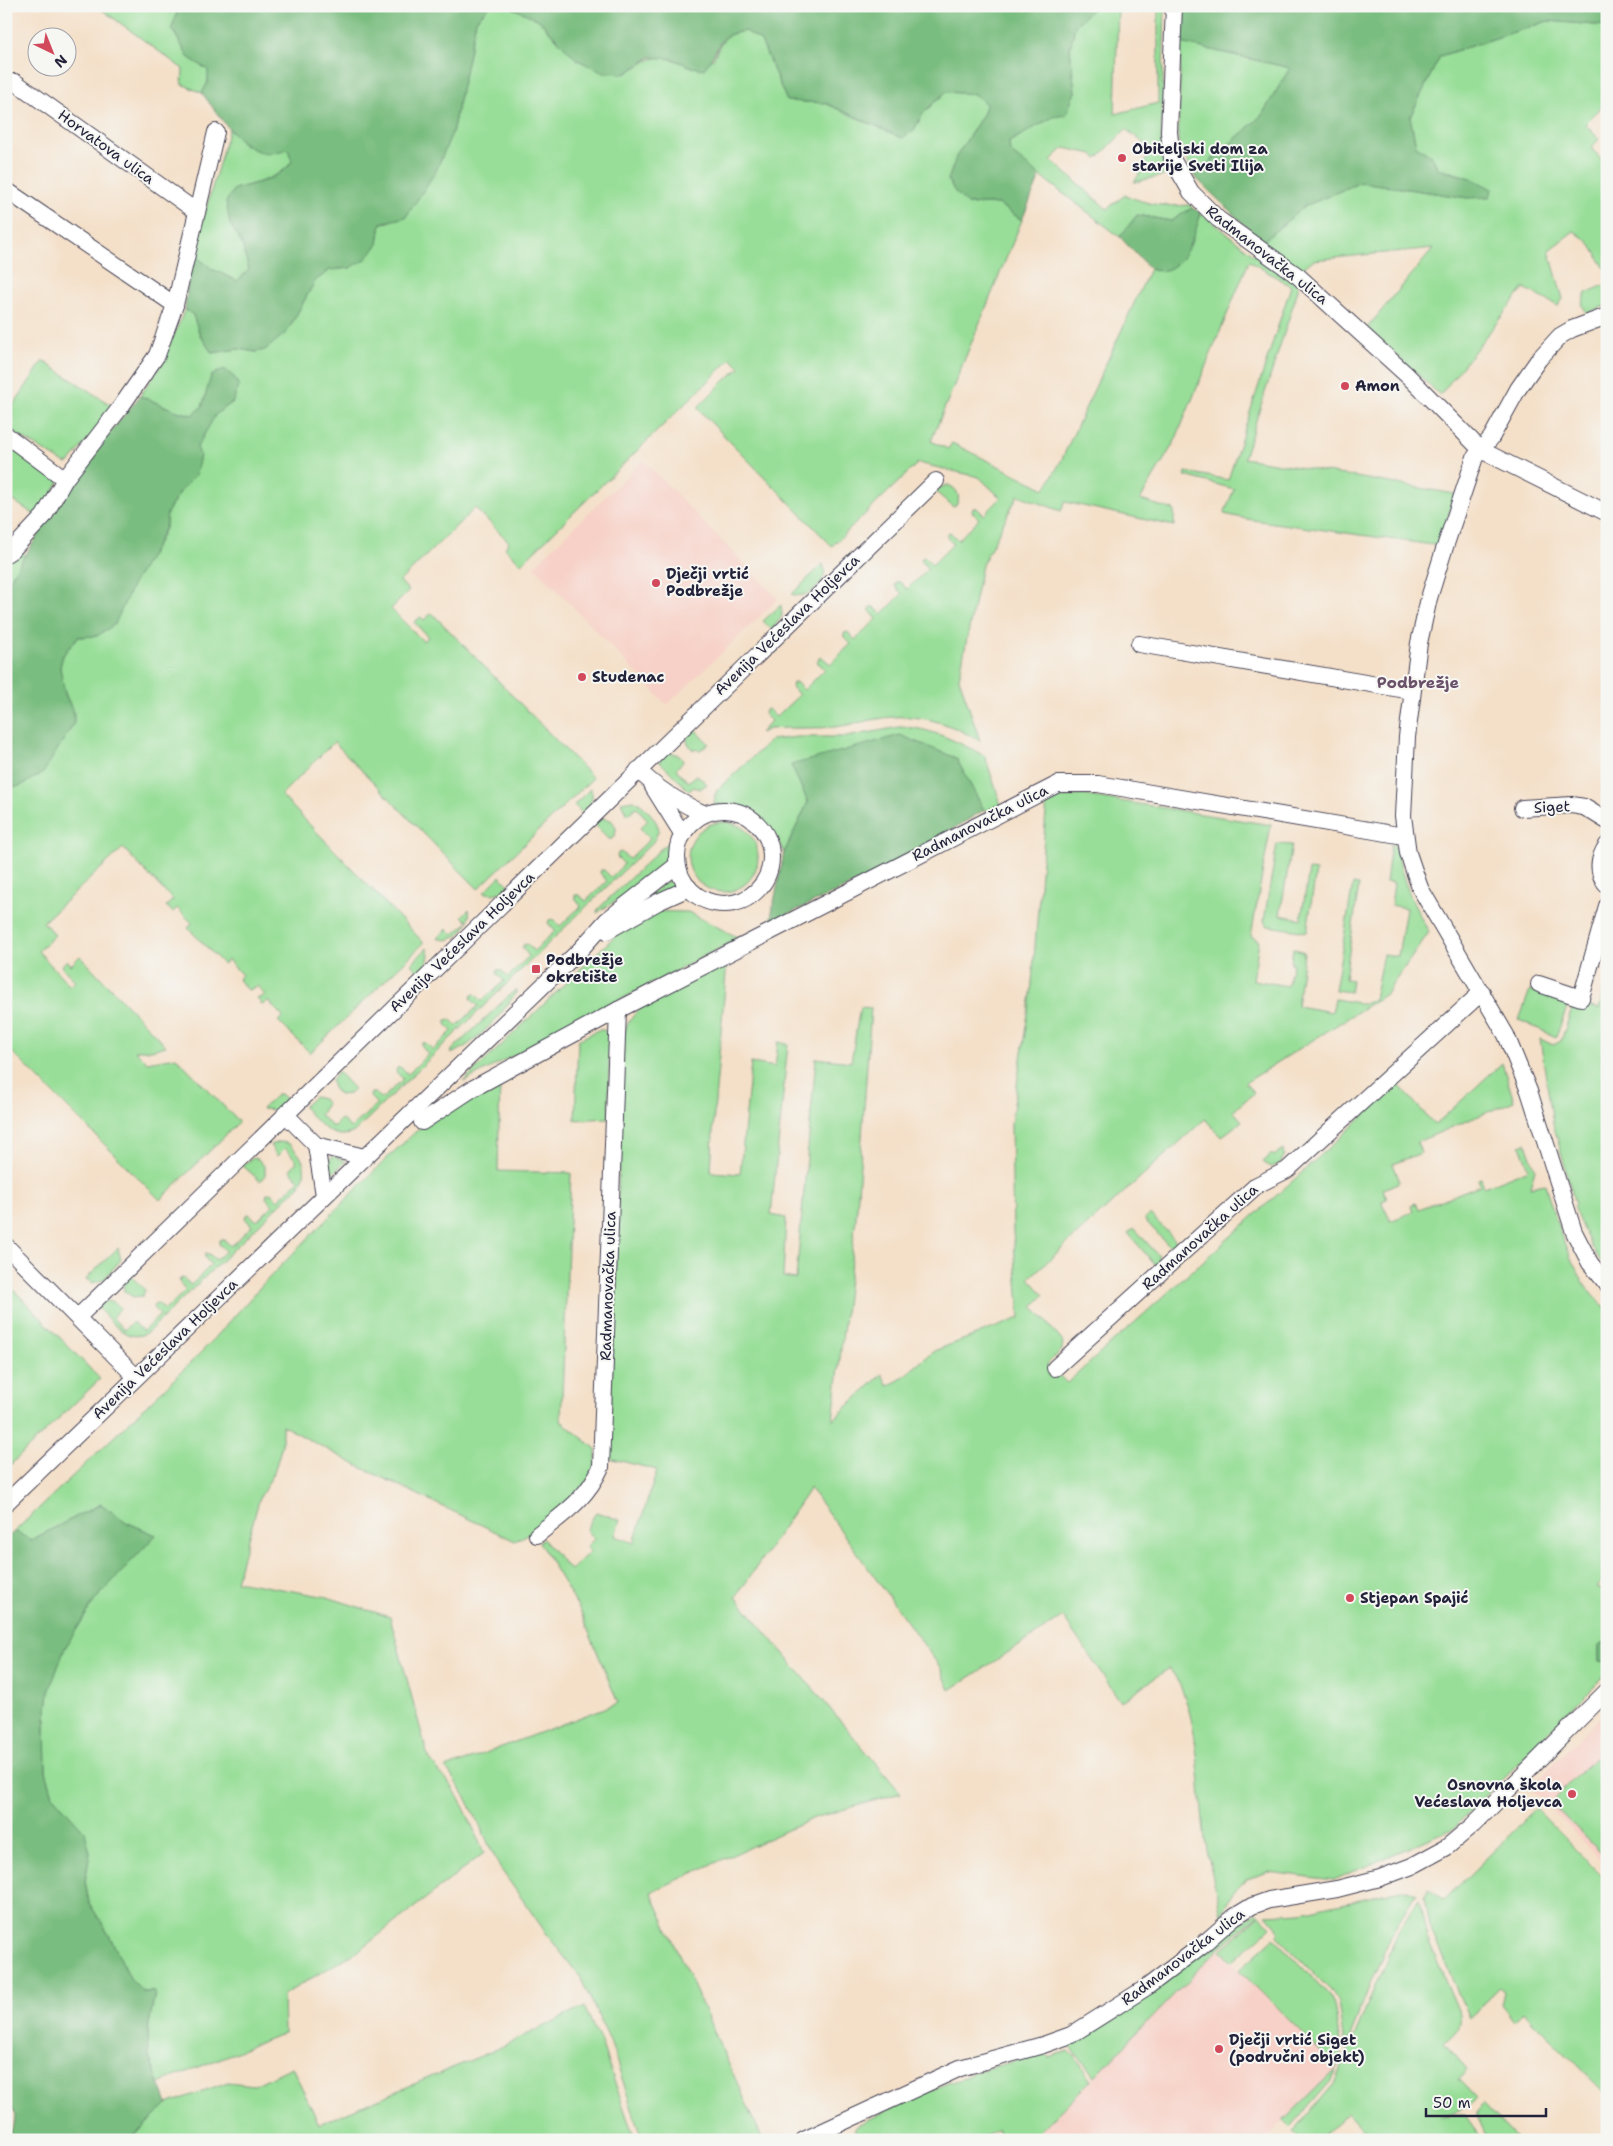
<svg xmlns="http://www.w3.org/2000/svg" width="1613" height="2146" font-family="'Shantell Sans',sans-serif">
  <rect width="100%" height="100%" fill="#f6f6f2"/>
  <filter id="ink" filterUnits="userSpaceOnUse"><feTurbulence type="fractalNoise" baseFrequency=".02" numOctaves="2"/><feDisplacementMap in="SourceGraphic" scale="10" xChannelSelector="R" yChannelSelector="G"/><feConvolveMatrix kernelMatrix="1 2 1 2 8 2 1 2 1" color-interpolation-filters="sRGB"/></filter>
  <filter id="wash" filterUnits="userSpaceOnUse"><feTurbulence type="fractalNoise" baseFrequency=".0096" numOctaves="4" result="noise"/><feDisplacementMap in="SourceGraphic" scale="20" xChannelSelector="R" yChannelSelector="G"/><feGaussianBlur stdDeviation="1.12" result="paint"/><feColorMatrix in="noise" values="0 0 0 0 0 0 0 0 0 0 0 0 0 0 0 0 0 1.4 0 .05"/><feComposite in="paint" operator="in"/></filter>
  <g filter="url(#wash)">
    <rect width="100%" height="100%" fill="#f4e0c9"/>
    <!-- built -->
    <g fill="#f7d1c7">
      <path d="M643 460 778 599 667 705 534 566Z"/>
      <path d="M1607 1710V1866L1530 1787Z"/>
      <path d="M1218 1949 1337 2068 1265 2140H1031Z"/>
    </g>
    <!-- green -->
    <g fill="#98de98" stroke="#5d806a">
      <path d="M97 6H179L172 29 188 57 209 70 208 82 202 93 182 84 183 69Z"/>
      <path d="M490 6H509L523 12 539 20 558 41 625 74C655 55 658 52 692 67L713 59C723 39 723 34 746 31L761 41 787 101 825 103 868 123 914 130 924 112 946 92 974 94 987 104 984 113 956 157 967 204H998L1022 220 931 441 948 449 952 443 1045 489 1060 463 1150 269 1156 271 1190 246 1201 213 1252 253 1298 285V290L1244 458 1455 494 1439 545H1433L1252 520 1224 514 1234 489 1185 476 1186 472 1228 480 1291 286 1249 261 1175 441 1140 500 1174 510V526L1065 502 1061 511 1018 495 982 565 959 678 980 741C950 723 919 713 884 718 867 720 851 725 835 727 813 729 791 727 769 729L760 733 771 721 764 714 765 710 768 709 776 717 799 695 792 687 793 683 796 682 804 690 825 669 817 662 819 658 822 657 830 664 851 644 844 637V633L848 632 855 640 877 619 870 611V607H874L882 614 902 594 895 586 896 582H900L907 589 928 569 921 561 922 558 925 557 932 565 953 544 947 537V533L950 532 958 540 979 519 972 512 973 508H977L984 515 1001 498 979 477 918 463 832 546 697 408 724 381 740 368 731 359 521 564 505 548 509 542 475 508 400 581 409 591 391 609 423 641 428 637 414 622 421 617 424 620 432 613 593 778 478 889 334 742 281 795 424 943 310 1053 278 1021 283 1017 268 1001 263 1005 257 999 265 995 257 986 248 990 238 979 242 975 228 960 223 964 188 928 192 923 177 908 173 912 166 906 173 900 123 848 43 922 55 935 38 951 70 986 75 981 61 966 67 960 71 965 80 956 166 1046 151 1050H135L147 1062 176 1057 239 1122 160 1200 6 1046V787L74 713C66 697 55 673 63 656 66 649 74 643 78 637L97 636C114 611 131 587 146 562 153 551 162 538 166 525 167 521 166 517 167 513 176 487 206 478 197 447L216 413 233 402 206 396 202 407 192 415 177 411 140 396 161 365 185 309 193 315 200 335 212 353 238 349 256 352 287 332 315 281 330 270 350 268 378 244 381 223 389 222 452 133 476 20Z"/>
      <path d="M1095 6H1118L1115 114 1158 103V6H1165L1161 142 1171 174 1134 182 1141 172 1150 148 1126 129 1097 159 1093 154 1064 148 1051 160 1107 209 1125 195C1150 205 1162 207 1190 205L1192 208 1171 221 1137 215 1120 237 1009 152V142L1053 117 1075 92 1070 48 1075 26Z"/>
      <path d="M1548 21 1607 26V102L1585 124 1599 139 1591 148 1607 165V272L1589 242 1574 231 1549 250 1563 299 1558 306 1524 288 1440 395 1367 328 1434 248 1313 260 1302 269 1262 242 1305 206 1361 182 1468 198 1471 178 1438 168 1432 157 1416 146 1410 117 1440 56Z"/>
      <path d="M1181 43 1290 68 1262 115 1194 176 1178 139Z"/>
      <path d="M229 129 245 145 266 153 288 149 292 161C281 178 253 184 234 189L230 224 242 244 249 270 237 281 212 269 193 254Z"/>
      <path d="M1607 284V305L1587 313 1582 305 1586 293Z"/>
      <path d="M43 361 114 407 69 463 66 464 6 428V416Z"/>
      <path d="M6 445 60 480 38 517 6 496Z"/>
      <path d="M948 485C956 488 960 494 958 503L953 507 936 492 941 487Z"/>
      <path d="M21 551 25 555 13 574 6 590V561Z"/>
      <path d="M823 564C824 568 825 572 824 576 821 588 803 600 792 594Z"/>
      <path d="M781 605 782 616 772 630 763 621Z"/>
      <path d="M693 727 708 743V745L700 750 692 749 687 742 688 732Z"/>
      <path d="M899 727C931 727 957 742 985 756L1002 808 984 810 956 758 791 765 808 802 784 853C769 819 753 804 714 805L715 794 718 789 771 740 797 737H846Z"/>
      <path d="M666 753 676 754 682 758 683 762 676 769 688 782 697 775 707 784 700 789 694 787 689 791 659 761Z"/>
      <path d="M591 788C594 800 591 806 583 814L574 805Z"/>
      <path d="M1082 795 1271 825 1251 936 1259 941 1253 980 1287 986 1293 964 1291 963 1293 948 1304 952 1297 1006 1332 1012 1335 999 1364 1004 1374 999 1383 954 1398 956 1406 908 1391 905 1394 883 1386 882 1391 844 1397 848C1401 879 1413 905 1429 932L1386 994 1245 1083 1254 1093 1233 1111 1242 1121 1221 1137 1205 1119 1029 1278 1044 1295 1033 1306 1063 1342 1062 1350 1047 1364 1067 1383 1307 1168 1398 1084 1435 1125 1502 1063 1514 1101 1417 1142 1421 1153 1393 1164 1400 1182 1383 1189 1387 1199 1382 1201 1390 1221 1413 1212 1411 1205 1416 1203 1419 1209 1480 1185 1478 1179 1481 1178 1484 1187 1529 1169 1520 1145 1526 1143 1535 1169 1530 1187 1545 1184C1555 1220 1575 1286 1607 1308V1575L1596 1588 1607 1591V1640L1599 1646V1661L1607 1662V1674L1454 1828 1334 1880 1268 1872 1246 1879 1236 1889 1221 1914C1216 1889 1209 1864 1205 1839 1198 1789 1201 1707 1169 1668L1121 1702 1063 1617 950 1690 940 1667 810 1488 736 1597 901 1793 814 1818 651 1892 763 2140H642L610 2041 580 1977 549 1937 500 1868 466 1797 446 1768 618 1703 580 1610 539 1542 543 1539 570 1570 590 1552 586 1547 594 1539 586 1530 596 1512 620 1520 615 1536 634 1543 657 1470 609 1458 623 1036C627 1022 633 1015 643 1006L727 962 714 1113 711 1172 740 1174 751 1063 775 1067 778 1042 788 1044 771 1215 786 1218 783 1277 796 1279 816 1058 851 1062 860 1007 871 1008 857 1208 833 1420 882 1374 888 1386 899 1380 934 1351 1020 1318 1013 1231 1011 1123 1031 994 1047 800Z"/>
      <path d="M634 800C645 806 655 817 659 829L654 841 354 1132C332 1143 317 1121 303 1107L314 1097 323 1099 327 1104 320 1115 333 1127 341 1119 351 1128 377 1104 370 1097 371 1093H375L382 1099 403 1079 396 1072 397 1068 400 1067 408 1074 428 1054 422 1047V1043H426L433 1050 452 1031 446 1024V1020L450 1019 457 1026 478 1006 471 999 472 995 475 994 482 1001 504 981 497 974V970H501L508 977 529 956 523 949V945L527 944 534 951 555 931 548 923 549 920 553 919 560 926 581 906 575 899V895H579L586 901 607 881 600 873 601 870H604L611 877 624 864 617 857 618 853 621 852 629 859 650 839 640 828 648 820 636 807 627 815 621 802Z"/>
      <path d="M601 818 611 820C617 826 618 832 612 839H609L594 824Z"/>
      <circle cx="723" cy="857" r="35"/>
      <path d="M672 838C671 847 671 856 666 864 653 883 616 899 597 913L598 909Z"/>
      <path d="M1277 844 1292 845 1280 915 1301 919 1309 870 1316 871 1307 932 1268 926 1264 921Z"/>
      <path d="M500 876 509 885C501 893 495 896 484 892Z"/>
      <path d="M672 878 677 888 624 911Z"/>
      <path d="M1353 884 1359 885 1345 979 1352 980 1350 992 1335 990Z"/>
      <path d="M469 909C472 925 455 946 438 938L447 929 453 935 468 922 462 916Z"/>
      <path d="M641 911 688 912 739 938 463 1082Z"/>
      <path d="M427 948C432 958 426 965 419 973L411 964Z"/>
      <path d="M1607 980V1270C1592 1250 1582 1229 1573 1206L1575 1204 1553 1123 1540 1039 1553 1045 1561 1041 1574 1003 1599 1009Z"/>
      <path d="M516 989V992C503 1014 475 1045 451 1054L452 1050Z"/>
      <path d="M1530 990 1569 1002 1556 1037 1519 1020Z"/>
      <path d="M598 1030H604L609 1034V1118L575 1120 578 1040Z"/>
      <path d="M338 1072 353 1088 354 1090 349 1094 339 1095 333 1088 331 1081Z"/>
      <path d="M500 1078 498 1171 571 1173 561 1421 596 1449V1463L585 1485 532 1532 515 1541 358 1466 282 1425V1445L274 1473 260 1497 236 1581 327 1597 390 1617 427 1753C435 1771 449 1779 457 1795 468 1813 475 1834 484 1853L361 1949 283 1995 284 2033 159 2083 149 2057 148 2030 155 1992H143L131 1980 109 1935 89 1903 85 1881 90 1853 67 1814 53 1796 46 1771 45 1728 49 1691 64 1648 95 1600 155 1535 126 1522 101 1504 31 1540 15 1531 165 1388 215 1338 263 1284 385 1160 424 1124Z"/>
      <path d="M277 1094H280L288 1101 275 1110 262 1109Z"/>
      <path d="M279 1142 288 1143C302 1155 310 1168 300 1185L148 1332C127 1345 111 1321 98 1308L105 1301 113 1302 121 1308 112 1317 124 1330 133 1322 143 1331 160 1315 153 1308 154 1304 158 1303 165 1310 186 1290 179 1282 180 1279 183 1278 191 1285 211 1265 205 1258V1254H209L216 1260 226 1251 219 1244V1240L223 1239 231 1246 252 1226 245 1218 246 1215 249 1214 257 1221 273 1205 266 1198 267 1194 271 1193 278 1200 299 1180 290 1170 297 1161 285 1148 277 1156 270 1145Z"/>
      <path d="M1283 1149 1284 1156 1280 1164 1270 1167 1263 1162 1272 1154 1274 1156Z"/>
      <path d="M333 1156 346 1161 330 1176 327 1175V1163Z"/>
      <path d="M253 1158 258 1159 265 1167V1175L260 1181 242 1165Z"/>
      <path d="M1150 1214 1179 1244 1176 1246H1169L1144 1219Z"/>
      <path d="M1134 1228 1158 1255 1159 1262 1155 1265 1128 1233Z"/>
      <path d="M118 1248 121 1260 103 1280 93 1283 86 1279Z"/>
      <path d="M130 1275 145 1290 143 1296 133 1297 124 1291 123 1283Z"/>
      <path d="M6 1282 100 1379 6 1469Z"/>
      <path d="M1602 1751 1607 1756V1859L1551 1802Z"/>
      <path d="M1536 1809 1607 1880V2095L1523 2012 1514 2021 1501 2004 1504 1993 1500 1988 1469 2018 1429 1926 1424 1896 1429 1888 1444 1900Z"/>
      <path d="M1406 1889 1417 1893 1393 1931 1371 1982 1345 2049 1338 2003 1333 1993 1278 1937C1280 1927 1272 1921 1266 1914L1301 1912Z"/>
      <path d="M1419 1899 1427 1938 1458 2010C1462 2029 1456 2031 1444 2043L1467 2069 1458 2079 1476 2098 1467 2107 1440 2117 1459 2114 1465 2116 1482 2140H1406L1420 2137V2133L1382 2140H1363L1367 2133 1348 2112 1318 2140H1301L1293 2132 1334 2084 1398 1932Z"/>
      <path d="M1257 1912 1271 1927 1232 1962 1221 1950 1259 1916H1257L1218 1949 1095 2076 1068 2043Z"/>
      <path d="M1274 1938 1330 1996 1334 2005 1342 2056 1331 2081 1290 2128 1283 2121 1337 2068 1239 1970Z"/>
      <path d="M584 2007 600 2040 635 2140H130L167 2104 228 2082 254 2085 292 2067 319 2124 495 2050Z"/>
      <path d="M1069 2051 1074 2054 1091 2080 1031 2140H995L1001 2136 998 2130 978 2140H866L854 2129 857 2125 945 2084 971 2076V2073L1044 2053 1049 2057Z"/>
      <path d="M1483 2104 1518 2140H1488L1477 2116V2112Z"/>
    </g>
    <!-- forest -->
    <g fill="#7abd80" stroke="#4e705e">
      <path d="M179 6H490L476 20 452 133 436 171 406 217 381 223 378 244 365 260 350 268 330 270 315 281 287 332 265 350 256 352 238 349 212 353 200 335 193 315 185 309 188 278 193 254 212 269 237 281 249 270 242 244 230 224 226 202 234 189C253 184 281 179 292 161L288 149C282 151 274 153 268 153 241 153 217 112 202 93L208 82V70L188 57 172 28Z"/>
      <path d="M509 6H1095L1075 26 1070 48 1075 92 1066 115 1053 117 1009 142 1010 152 1040 176 1022 220 998 204H967L955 192 948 180 956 157 984 113 986 104 974 94 946 92 924 112 914 130 902 138 825 103 787 101 761 41 746 31C715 34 722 47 704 69L692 67 673 59 651 57 625 74 606 73 577 60 539 20Z"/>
      <path d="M1181 6H1607V26L1548 21 1440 56 1410 117 1416 146 1432 157 1438 169 1471 178 1492 189 1490 197 1468 198 1361 182 1305 206 1262 242 1194 176 1262 115 1290 68 1181 43Z"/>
      <path d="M1192 208 1201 213C1194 236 1182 280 1150 269L1120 237 1137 215 1171 221Z"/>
      <path d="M224 369 234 377 239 386 233 402 216 414 197 447 200 455 196 475 182 489 167 513 166 525 154 550 133 584 115 624 97 636 78 637 63 655 60 667 65 694 74 713V723L43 773 20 786 7 788 6 590 13 574 85 463 140 396 177 411 192 415 202 407 211 376Z"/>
      <path d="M900 735 956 758 984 810 885 870 770 922 784 853 808 802 791 765Z"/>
      <path d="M101 1504 126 1522 156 1535 95 1600 65 1648 49 1691 45 1728 46 1771 53 1796 85 1832 90 1853 85 1881 89 1903 109 1935 131 1980 143 1992H155L148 2030 149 2057 167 2104 130 2140H8L16 2116 6 2096V1803L8 1796 6 1792V1539L15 1531 31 1540Z"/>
      <path d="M1607 1640V1662L1599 1661V1646Z"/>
    </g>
  </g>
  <g filter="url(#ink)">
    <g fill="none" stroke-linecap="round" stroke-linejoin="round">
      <!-- minor casing -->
      <g stroke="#423e50" stroke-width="18">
        <g id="minor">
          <path d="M1174 6 1169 132 1172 159 1191 192 1218 219 1298 276 1408 376 1481 450 1607 513"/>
          <path d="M15 82 197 212"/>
          <path d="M6 190 175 305 157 355 120 408 65 479"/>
          <path d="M175 305 216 132"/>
          <path d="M1607 316 1572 329 1560 336 1539 359 1518 389 1491 438 1475 457 1443 553 1429 598 1419 643 1407 737 1403 816 1408 853 1420 888 1506 1035 1529 1091 1574 1232 1590 1263 1607 1284"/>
          <path d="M6 435 65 479 44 516 12 550 6 554"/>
          <path d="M1139 644 1412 691"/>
          <path d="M638 770C658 790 680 803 705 814"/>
          <path d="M653 787 683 835"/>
          <path d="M1522 808 1572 805 1584 807 1607 821"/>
          <circle cx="724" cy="857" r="47"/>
          <path d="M1607 845C1598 858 1596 873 1607 885"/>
          <path d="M607 931 658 902 689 888"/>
          <path d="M1539 984 1581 998 1607 906"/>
          <path d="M285 1114 316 1145 364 1157"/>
          <path d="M422 1122 472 1089 618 1010 1058 784H1098L1404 836"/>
          <path d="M316 1145 324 1195"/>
          <path d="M6 1246 136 1377"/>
          <path d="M78 1317 936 481"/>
          <path d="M1055 1368 1257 1185 1287 1170 1482 992"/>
          <path d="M6 1503 580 950 607 920 677 865"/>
          <path d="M537 1535C564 1513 586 1500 601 1467L618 1010"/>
          <path d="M804 2140 960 2068 1043 2045 1071 2035 1147 1987 1201 1946 1234 1917 1252 1906 1269 1900 1337 1889 1380 1878 1412 1866 1447 1847 1473 1825 1607 1691"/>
        </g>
      </g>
      <!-- minor -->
      <use href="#minor" stroke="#fff" stroke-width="16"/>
    </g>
  </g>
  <!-- markers -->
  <g fill="#d1495b" stroke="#f6f6f2" stroke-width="2">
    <circle cx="1122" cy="158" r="5"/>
    <circle cx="1345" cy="386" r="5"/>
    <circle cx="656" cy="583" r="5"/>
    <circle cx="582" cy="677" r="5"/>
    <rect x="531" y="964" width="10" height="10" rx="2.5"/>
    <circle cx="1350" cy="1598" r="5"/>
    <circle cx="1572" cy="1794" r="5"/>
    <circle cx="1219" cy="2049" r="5"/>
  </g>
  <g text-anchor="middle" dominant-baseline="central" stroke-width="4" stroke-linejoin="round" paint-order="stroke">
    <!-- street labels -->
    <g font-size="15" fill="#22223b" stroke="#f6f6f2">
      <text transform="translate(106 147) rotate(36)">Horvatova ulica</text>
      <text transform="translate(1267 255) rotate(38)">Radmanovačka ulica</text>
      <text transform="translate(787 625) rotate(-44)">Avenija Većeslava Holjevca</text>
      <text transform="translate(1552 807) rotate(-2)">Siget</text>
      <text transform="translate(980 823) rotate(-27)">Radmanovačka ulica</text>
      <text transform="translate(462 942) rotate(-44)">Avenija Većeslava Holjevca</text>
      <text transform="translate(1200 1237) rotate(-42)">Radmanovačka ulica</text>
      <text transform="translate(608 1286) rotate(-88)">Radmanovačka ulica</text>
      <text transform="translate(165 1349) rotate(-44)">Avenija Većeslava Holjevca</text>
      <text transform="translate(1183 1957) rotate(-37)">Radmanovačka ulica</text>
    </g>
    <!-- poi labels -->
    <g font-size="15" font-weight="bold" fill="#22223b" stroke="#f6f6f2" text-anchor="start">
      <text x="1132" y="149">Obiteljski dom za<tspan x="1132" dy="17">starije Sveti Ilija</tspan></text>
      <text x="1355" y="386">Amon</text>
      <text x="666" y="574">Dječji vrtić<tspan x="666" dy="17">Podbrežje</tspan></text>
      <text x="592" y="677">Studenac</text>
      <text x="546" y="960">Podbrežje<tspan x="546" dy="17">okretište</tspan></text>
      <text x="1360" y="1598">Stjepan Spajić</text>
      <text x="1562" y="1785" text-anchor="end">Osnovna škola<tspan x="1562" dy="17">Većeslava Holjevca</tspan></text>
      <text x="1229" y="2040">Dječji vrtić Siget<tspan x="1229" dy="17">(područni objekt)</tspan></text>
    </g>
    <!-- neighbourhood labels -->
    <g font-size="16" font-weight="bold" fill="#69516a" stroke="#f6f6f2">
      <text x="1418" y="682">Podbrežje</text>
    </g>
  </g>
  <!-- margin -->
  <rect width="1613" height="2146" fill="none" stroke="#f6f6f2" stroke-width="25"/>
  <!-- north arrow -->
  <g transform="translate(52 52) rotate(137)"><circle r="24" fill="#f6f6f2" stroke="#a1a1a9"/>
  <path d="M0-4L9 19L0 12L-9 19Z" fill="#d1495b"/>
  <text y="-8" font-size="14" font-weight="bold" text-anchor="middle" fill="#22223b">N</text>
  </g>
  <!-- scale -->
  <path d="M1426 2108v8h120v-8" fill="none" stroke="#22223b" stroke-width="2.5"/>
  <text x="1433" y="2108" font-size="15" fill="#22223b" stroke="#f6f6f2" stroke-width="4" paint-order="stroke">50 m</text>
</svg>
